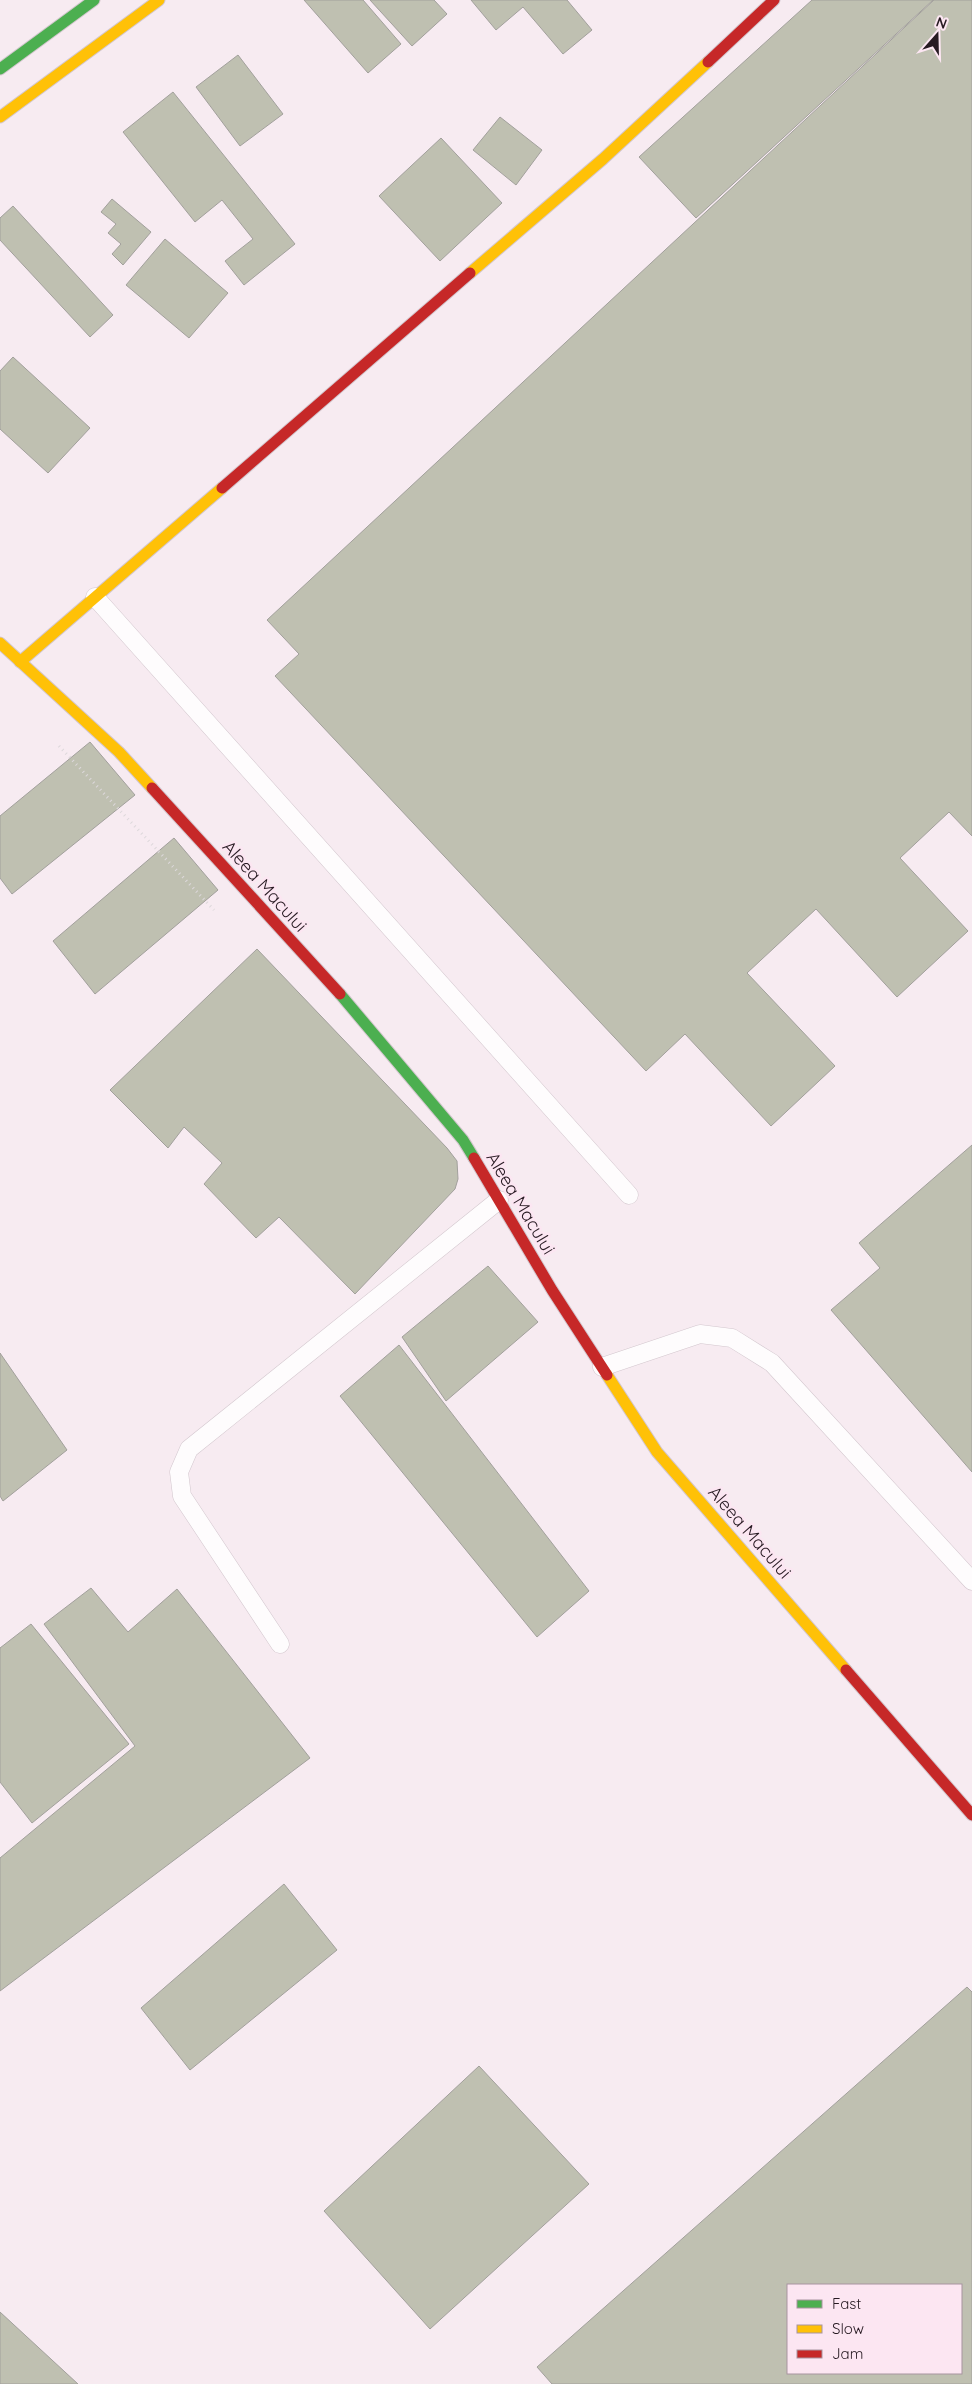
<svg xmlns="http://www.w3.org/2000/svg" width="972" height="2384" font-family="Quicksand,sans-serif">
  <rect width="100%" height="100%" fill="#f7ebf1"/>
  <!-- building -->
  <g fill="#bfc0b1" stroke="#a2a09c" fill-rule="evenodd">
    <path d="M304 0H363L401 44 368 73Z"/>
    <path d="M370 0H434L447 14 412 46Z"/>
    <path d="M471 0H567L592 30 563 54 523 7 496 30Z"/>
    <path d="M812 0H933L696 218 639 157Z"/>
    <path d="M934 0H972V836L949 812 900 858 968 931 897 997 816 909 747 973 835 1066 771 1126 685 1034 646 1071 275 676 299 654 267 620Z"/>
    <path d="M238 55 283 114 240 146 196 87Z"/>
    <path d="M173 92 295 244 244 285 225 261 253 239 222 200 195 222 123 132Z"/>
    <path d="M500 117 542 150 516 185 473 150Z"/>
    <path d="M441 138 502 203 440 261 379 196Z"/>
    <path d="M112 199 151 232 123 265 112 254 121 244 108 233 116 224 101 212Z"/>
    <path d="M13 206 113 315 90 337 0 240V218Z"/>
    <path d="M165 239 228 293 189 338 126 285Z"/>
    <path d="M13 357 90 428 48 473 0 429V371Z"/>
    <path d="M90 742 135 795 12 894 0 878V816Z"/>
    <path d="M174 838 218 890 95 994 53 941Z"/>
    <path d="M257 949 447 1148 457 1161 458 1179 455 1189 355 1294 279 1217 256 1238 204 1184 222 1163 184 1127 168 1148 110 1090Z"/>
    <path d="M972 1145V1472L831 1310 880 1268 859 1243Z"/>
    <path d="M488 1266 538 1322 446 1401 402 1337Z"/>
    <path d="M399 1345 589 1591 537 1637 340 1396Z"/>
    <path d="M0 1353 67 1450 3 1501 0 1496Z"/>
    <path d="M91 1588 128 1632 177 1589 310 1758 0 1991V1858L135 1746 44 1624Z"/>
    <path d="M31 1624 129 1744 32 1823 0 1782V1648Z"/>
    <path d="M284 1884 337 1950 190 2070 141 2008Z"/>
    <path d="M967 1987 972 1992V2384H552L537 2367ZM788 2285H961V2373H788Z"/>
    <path d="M479 2066 589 2184 430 2329 324 2211Z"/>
    <path d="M0 2312 78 2384H0Z"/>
  </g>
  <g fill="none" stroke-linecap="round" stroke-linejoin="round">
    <!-- lane casing -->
    <g stroke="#d3c7ce" stroke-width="19">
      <g id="lane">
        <path d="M95 597 629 1195"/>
        <path d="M602 1367 700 1334 732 1338 772 1363 972 1581"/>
        <path d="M280 1644 182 1496 179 1472 189 1449 499 1200"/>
      </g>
    </g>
    <!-- fast casing -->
    <g stroke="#d3c7ce" stroke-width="13">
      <g id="fast">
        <path d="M0 69 94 0"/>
        <path d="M340 994 463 1140 474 1158"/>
      </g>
    </g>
    <!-- slow casing -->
    <g stroke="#d3c7ce" stroke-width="13">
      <g id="slow">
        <path d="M0 117 159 0"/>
        <path d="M470 273 603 159 708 62"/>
        <path d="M0 643 119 752 152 788"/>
        <path d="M20 662 222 488"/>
        <path d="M607 1375 657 1452 846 1670"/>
      </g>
    </g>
    <!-- jam casing -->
    <g stroke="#d3c7ce" stroke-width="13">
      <g id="jam">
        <path d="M708 62 774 0"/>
        <path d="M222 488 470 273"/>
        <path d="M152 788 340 994"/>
        <path d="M474 1158 552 1290 607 1375"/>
        <path d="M846 1670 972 1815"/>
      </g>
    </g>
    <!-- path -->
    <path stroke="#ddd8db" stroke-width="3" stroke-dasharray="1 4" stroke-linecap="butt" d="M59 746 214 910"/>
    <!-- lane -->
    <use href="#lane" stroke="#fefcfd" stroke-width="18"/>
    <!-- fast -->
    <use href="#fast" stroke="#4caf50" stroke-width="11"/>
    <!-- slow -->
    <use href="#slow" stroke="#ffc107" stroke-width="11"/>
    <!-- jam -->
    <use href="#jam" stroke="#c62828" stroke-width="11"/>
  </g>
  <g text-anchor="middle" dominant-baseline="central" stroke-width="5" stroke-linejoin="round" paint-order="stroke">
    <!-- street labels -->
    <g font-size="18" fill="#271a22" stroke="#fce6f2">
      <text transform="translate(265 886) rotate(48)">Aleea Macului</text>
      <text transform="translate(521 1203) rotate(59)">Aleea Macului</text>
      <text transform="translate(750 1532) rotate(49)">Aleea Macului</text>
    </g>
  </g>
  <!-- legend -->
  <rect x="787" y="2284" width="175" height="90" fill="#fce6f2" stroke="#a7949f"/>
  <rect x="797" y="2300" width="25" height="8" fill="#4caf50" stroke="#a7949f"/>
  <text x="832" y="2309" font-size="15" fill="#271a22">Fast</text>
  <rect x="797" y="2325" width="25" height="8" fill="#ffc107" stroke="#a7949f"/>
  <text x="832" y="2334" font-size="15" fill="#271a22">Slow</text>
  <rect x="797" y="2350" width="25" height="8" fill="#c62828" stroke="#a7949f"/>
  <text x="832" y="2359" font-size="15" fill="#271a22">Jam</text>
  <!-- north arrow -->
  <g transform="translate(937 35) rotate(20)" stroke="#fce6f2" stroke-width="4" paint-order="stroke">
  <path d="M0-4L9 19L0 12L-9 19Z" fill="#271a22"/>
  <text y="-8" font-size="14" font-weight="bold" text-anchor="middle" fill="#271a22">N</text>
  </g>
</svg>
